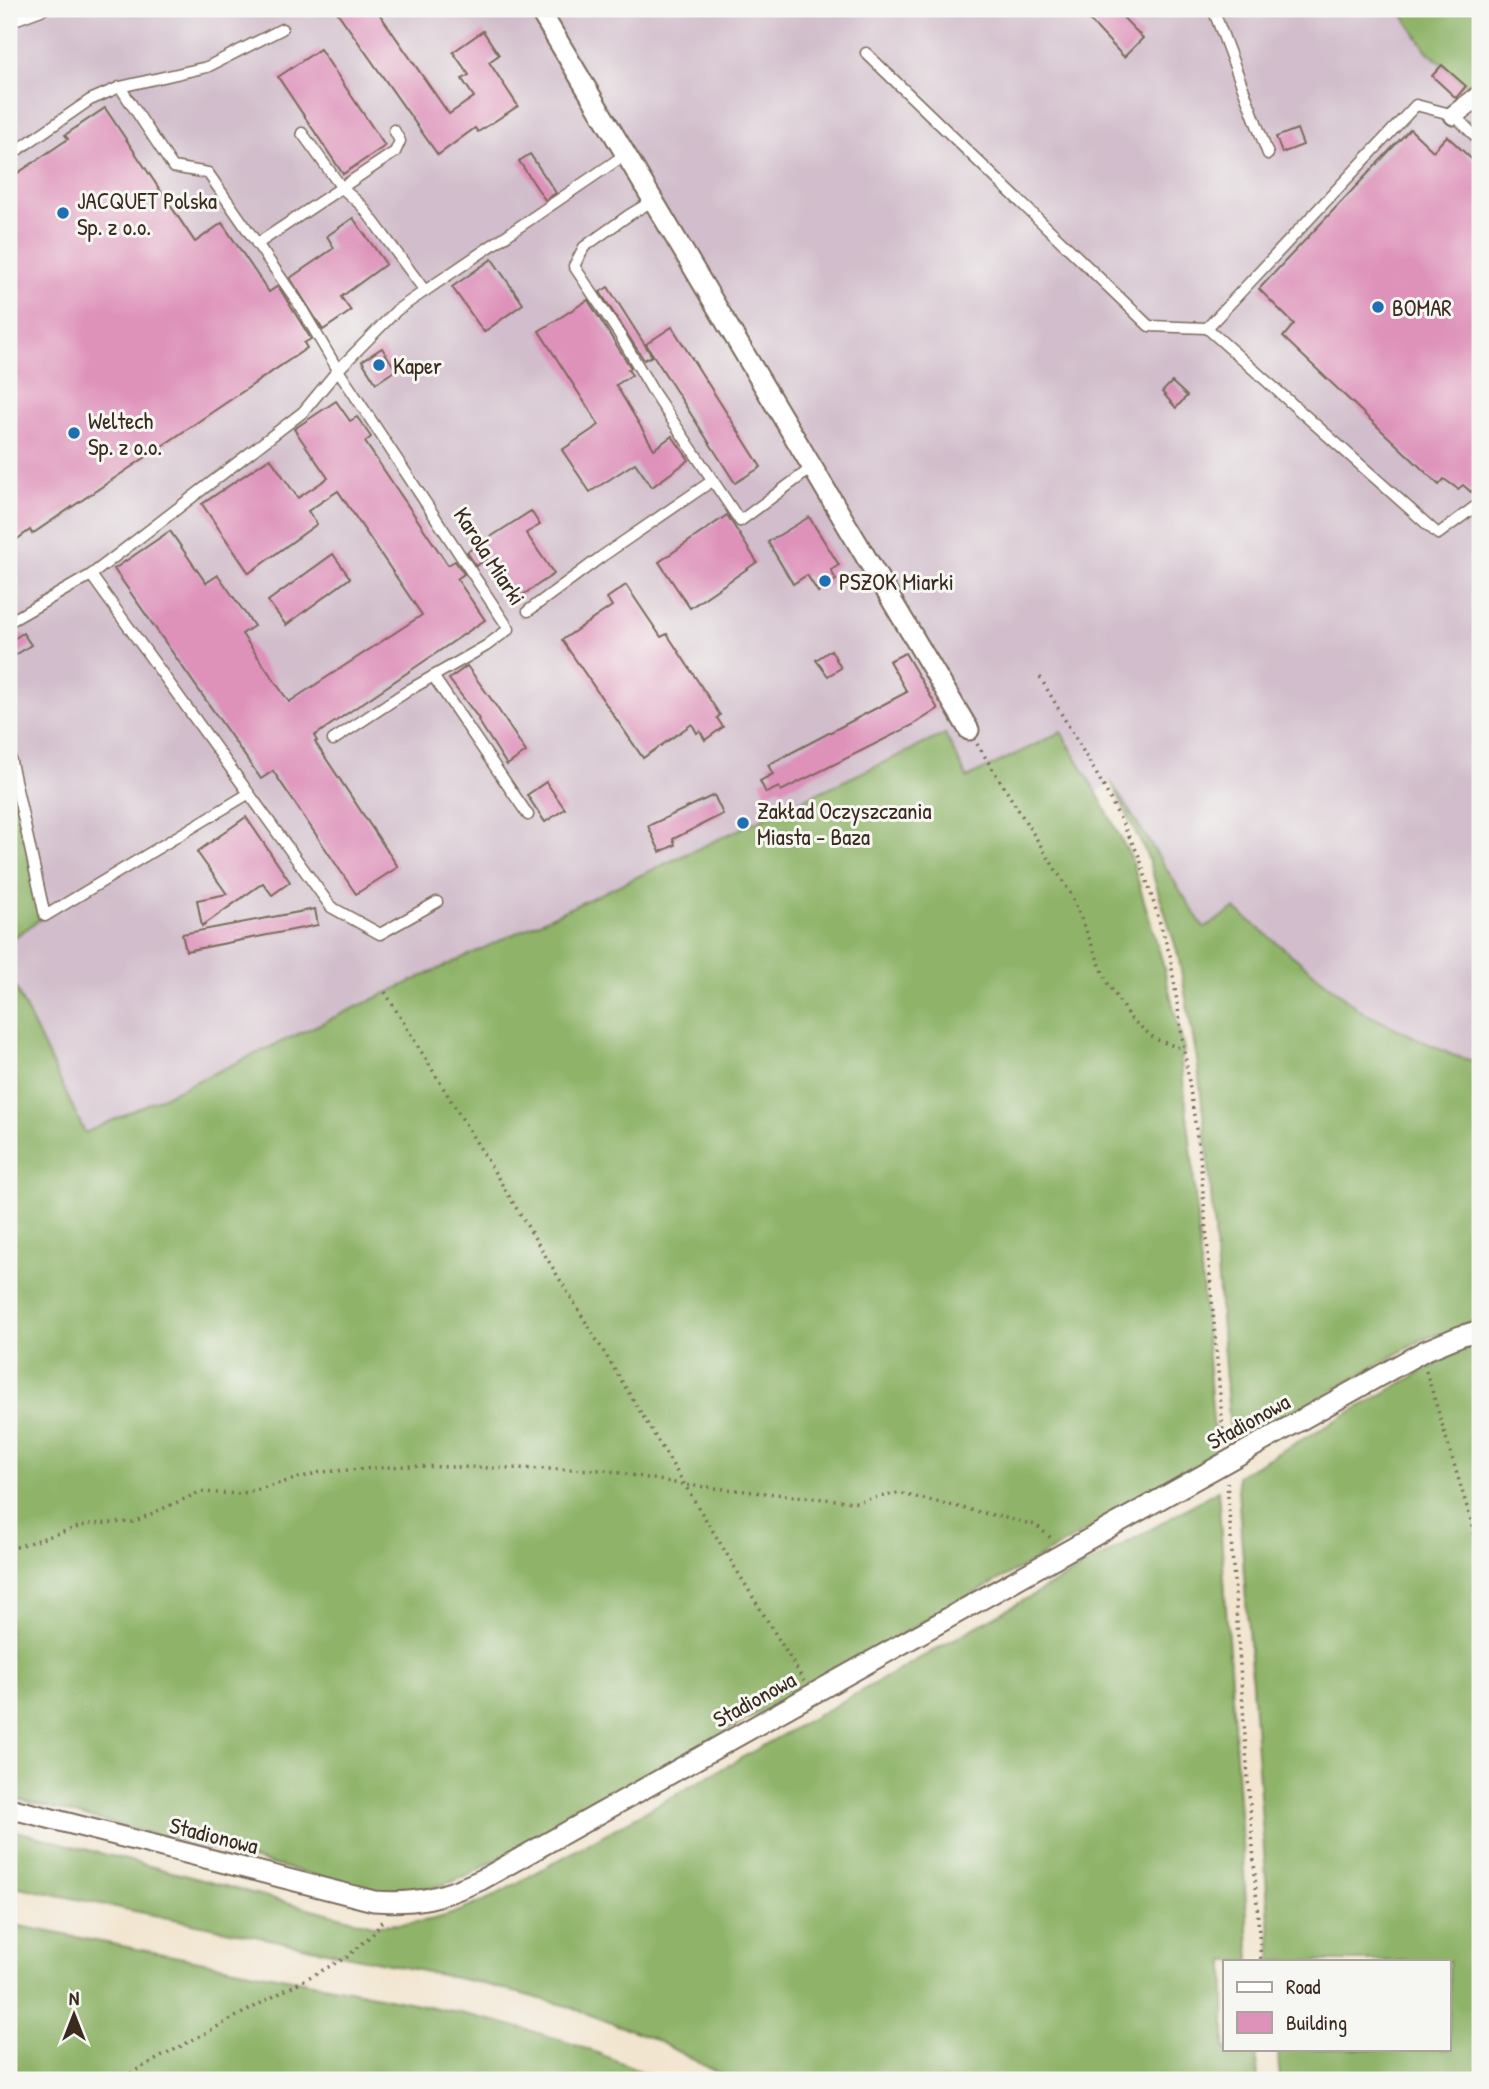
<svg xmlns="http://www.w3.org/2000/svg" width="1489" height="2089" font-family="'Patrick Hand',sans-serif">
  <rect width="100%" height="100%" fill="#f6f6f2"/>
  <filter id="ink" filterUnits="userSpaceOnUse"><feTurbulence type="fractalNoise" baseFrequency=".0143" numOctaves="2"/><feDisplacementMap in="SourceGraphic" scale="14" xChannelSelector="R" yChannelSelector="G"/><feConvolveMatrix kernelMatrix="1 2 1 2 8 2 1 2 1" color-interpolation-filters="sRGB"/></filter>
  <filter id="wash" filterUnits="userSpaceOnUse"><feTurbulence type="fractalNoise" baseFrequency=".00686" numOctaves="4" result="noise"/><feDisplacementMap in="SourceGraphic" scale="28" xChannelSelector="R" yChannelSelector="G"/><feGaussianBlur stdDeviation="1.57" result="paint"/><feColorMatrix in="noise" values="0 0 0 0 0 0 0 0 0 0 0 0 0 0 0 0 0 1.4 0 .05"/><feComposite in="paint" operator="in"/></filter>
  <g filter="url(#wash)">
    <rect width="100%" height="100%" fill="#f2e5cf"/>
    <!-- industrial -->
    <path fill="#d1bdcb" d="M9 9H1399L1427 51 1480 96V1063L1452 1055 1362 1012 1236 909 1205 928 1111 782 1097 793 1061 732 967 779 944 734 85 1134 9 974V941L42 918 9 764Z"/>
    <!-- forest -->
    <g fill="#8fb469" stroke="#656f44" stroke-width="2">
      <path d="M1399 9H1480V83L1472 90 1427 51Z"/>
      <path d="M1061 732 1097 793 1131 858 1161 957 1184 1050 1181 1062 1192 1156 1216 1459 467 1876 443 1885 401 1894 372 1890 9 1797V974L85 1133 945 734 967 778Z"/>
      <path d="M9 764 42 918 9 941Z"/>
      <path d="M1111 782 1204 928 1235 909 1362 1012 1452 1055 1480 1063V1322L1424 1339 1243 1441 1230 1430 1208 1155 1197 1059 1178 954 1146 853Z"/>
      <path d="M1480 1344V2080H1280L1278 2049H1449V1961H1272L1237 1476 1463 1349Z"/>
      <path d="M1218 1490 1250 1961H1225V2049H1256L1258 2080H732L652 2038 564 2005 480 1983 9 1885V1829L373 1925C424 1925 448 1918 494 1896L1162 1523Z"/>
      <path d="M9 1924C117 1945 225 1966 333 1987 444 2009 556 2028 659 2080H9Z"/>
    </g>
    <g id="blocks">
      <!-- building -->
      <g fill="#de91b9">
        <path d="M335 9H376L449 114 474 97 462 79 469 75 453 52 483 31 499 55 489 62 518 106 478 132 475 128 438 155Z"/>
        <path d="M1079 9H1115L1143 38 1124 57Z"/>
        <path d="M320 49 385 146 343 174 278 77Z"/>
        <path d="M1442 65 1466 86 1456 98 1432 76Z"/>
        <path d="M105 108 195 242 222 223 269 292 278 286 311 339 304 343 307 348 32 534 30 530 9 545V179L68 139 65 135Z"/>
        <path d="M1297 129 1303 145 1282 153 1276 137Z"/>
        <path d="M1410 129 1433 151 1447 136 1480 167V482L1471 492 1463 485 1458 489 1444 479 1439 485 1283 337 1294 324 1259 289Z"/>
        <path d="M530 154 556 193 545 200 519 161Z"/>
        <path d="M353 218 386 264 341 297 351 311 323 330 290 278 334 248 327 236Z"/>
        <path d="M492 259 523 304 484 332 452 287Z"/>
        <path d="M608 287 652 356 644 360 600 292Z"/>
        <path d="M588 300 631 368 628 370 632 375 616 385 654 449 672 436 689 460 652 487 635 463 590 492 562 450 599 425 539 331Z"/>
        <path d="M672 327 761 467 735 483 646 344Z"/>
        <path d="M382 348 396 370 376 383 362 361Z"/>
        <path d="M1172 382 1187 396 1176 408 1162 392Z"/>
        <path d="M336 401 350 421 357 417 371 437 365 442 448 565 455 561 464 574 457 579 485 620 314 736 317 741 315 742 398 867 356 894 273 771 261 779 114 569 170 531 206 583 218 575 254 626 242 634 289 702 422 615 338 491 308 511 317 524 249 573 202 504 270 458 298 498 328 478 294 429Z"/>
        <path d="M531 511 540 525 526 533 554 574 515 600 487 559 476 566 467 552Z"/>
        <path d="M727 515 757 562 690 608 659 562Z"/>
        <path d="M809 517 839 565 831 570 836 580 818 592 807 575 793 584 768 542Z"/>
        <path d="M333 554 350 578 286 625 268 601Z"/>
        <path d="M626 585 661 637 667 634 720 715 717 718 723 727 705 740 700 731 697 733 692 724 643 758 562 640 612 606 607 598Z"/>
        <path d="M23 633 31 645 14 656 9 647V642Z"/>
        <path d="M831 650 841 668 828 676 816 660Z"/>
        <path d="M905 653 938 709 913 725 781 791 779 787 766 793 760 781 773 774 768 765 907 692 889 661Z"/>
        <path d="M467 666 494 703 526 752 507 765 478 720 479 719 449 679Z"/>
        <path d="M546 782 565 809 545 822 527 795Z"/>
        <path d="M714 795 723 814 673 839 675 845 660 852 648 826Z"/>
        <path d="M246 817 290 882 272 895 263 883 202 926 197 900 227 894 197 852Z"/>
        <path d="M315 909 318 925 186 951 182 934Z"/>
      </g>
    </g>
  </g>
  <g filter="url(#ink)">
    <use href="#blocks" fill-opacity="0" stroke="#7b6b5c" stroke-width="2"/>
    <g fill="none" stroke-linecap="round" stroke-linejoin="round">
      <!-- lane casing -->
      <g stroke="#7b6b5c" stroke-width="13">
        <g id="lane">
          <path d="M1213 9 1268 154"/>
          <path d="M9 22 44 9"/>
          <path d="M866 53 1149 326 1207 328 1416 105 1454 115 1480 141"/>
          <path d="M120 87 173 167 208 173 297 301 338 370 509 629 486 646 409 690 333 740"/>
          <path d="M302 133 342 188 362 206 425 291"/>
          <path d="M9 156 90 100 120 87 207 67 282 29"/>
          <path d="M654 200 629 215 584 247 574 266 620 335 654 393 740 521 813 467"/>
          <path d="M257 244 395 152 400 141 394 130"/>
          <path d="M1207 328 1438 534 1480 503"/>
          <path d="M91 575 331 907 380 934 437 902"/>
          <path d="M528 611 601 557 712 481"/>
          <path d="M9 622 91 575 303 412 338 370 397 310 626 154"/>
          <path d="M433 676 528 815"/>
          <path d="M9 753 45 916 248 794"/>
        </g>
      </g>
      <!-- street casing -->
      <g stroke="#7b6b5c" stroke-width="23">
        <g id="street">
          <path d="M539 9 969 730"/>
          <path d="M1454 115 1480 95"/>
          <path d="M9 1808 374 1901C418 1904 441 1898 481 1880L1424 1351 1460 1336 1480 1330"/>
        </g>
      </g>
      <!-- path -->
      <g stroke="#7b6b5c" stroke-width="3.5" stroke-dasharray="2 5" stroke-linecap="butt">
        <path d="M1040 677 1104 787 1139 856 1170 955 1200 1156 1224 1443"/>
        <path d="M977 744 1071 894 1107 982 1130 1018 1155 1039 1182 1049"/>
        <path d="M385 992 804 1681"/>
        <path d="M1426 1371 1473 1527 1480 1564"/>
        <path d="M1227 1482 1261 1961"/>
        <path d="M9 1546 16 1547 88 1524 133 1522 200 1492 240 1494 321 1472 404 1466 605 1470 685 1485 855 1502 898 1493 1036 1525 1052 1539"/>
        <path d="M118 2080 347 1957 375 1932 383 1919"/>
      </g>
      <!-- lane -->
      <use href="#lane" stroke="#fff" stroke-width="10"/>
      <!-- street -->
      <use href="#street" stroke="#fff" stroke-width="19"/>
    </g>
  </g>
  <!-- markers -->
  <g fill="#1f6fb2" stroke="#f6f6f2" stroke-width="2.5">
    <circle cx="63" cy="213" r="7"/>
    <circle cx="1378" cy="307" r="7"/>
    <circle cx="379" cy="365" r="7"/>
    <circle cx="74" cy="433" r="7"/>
    <circle cx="825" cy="581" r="7"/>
    <circle cx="743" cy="823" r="7"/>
  </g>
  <g text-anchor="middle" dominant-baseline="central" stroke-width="6" stroke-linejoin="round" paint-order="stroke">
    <!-- poi labels -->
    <g font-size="23" fill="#3b2a1e" stroke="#f6f6f2" text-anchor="start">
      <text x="77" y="200">JACQUET Polska<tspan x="77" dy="26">Sp. z o.o.</tspan></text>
      <text x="1392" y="307">BOMAR</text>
      <text x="393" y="365">Kaper</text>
      <text x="88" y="420">Weltech<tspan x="88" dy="26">Sp. z o.o.</tspan></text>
      <text x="839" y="581">PSZOK Miarki</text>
      <text x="757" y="810">Zakład Oczyszczania<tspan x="757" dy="26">Miasta - Baza</tspan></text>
    </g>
    <!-- street labels -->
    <g font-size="23" fill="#3b2a1e" stroke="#f6f6f2">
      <text transform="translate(490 556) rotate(57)">Karola Miarki</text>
      <text transform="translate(1248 1421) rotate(-29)">Stadionowa</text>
      <text transform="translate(754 1699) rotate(-29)">Stadionowa</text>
      <text transform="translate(214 1835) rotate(14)">Stadionowa</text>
    </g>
  </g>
  <!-- margin -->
  <rect width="1489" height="2089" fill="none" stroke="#f6f6f2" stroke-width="35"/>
  <!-- legend -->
  <rect x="1223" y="1960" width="228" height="91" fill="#f6f6f2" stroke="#aba49d" stroke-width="2"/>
  <rect x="1237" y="1982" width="35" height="10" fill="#ffffff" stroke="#aba49d" stroke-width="2"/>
  <text x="1286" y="1994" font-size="21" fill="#3b2a1e">Road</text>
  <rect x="1237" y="2012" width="35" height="21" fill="#de91b9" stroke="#aba49d" stroke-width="2"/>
  <text x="1286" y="2030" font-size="21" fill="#3b2a1e">Building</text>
  <!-- north arrow -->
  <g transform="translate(74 2015)" stroke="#f6f6f2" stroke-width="5" paint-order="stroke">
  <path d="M0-5L12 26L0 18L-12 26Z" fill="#3b2a1e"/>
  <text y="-10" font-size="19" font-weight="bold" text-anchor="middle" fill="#3b2a1e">N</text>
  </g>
</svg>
